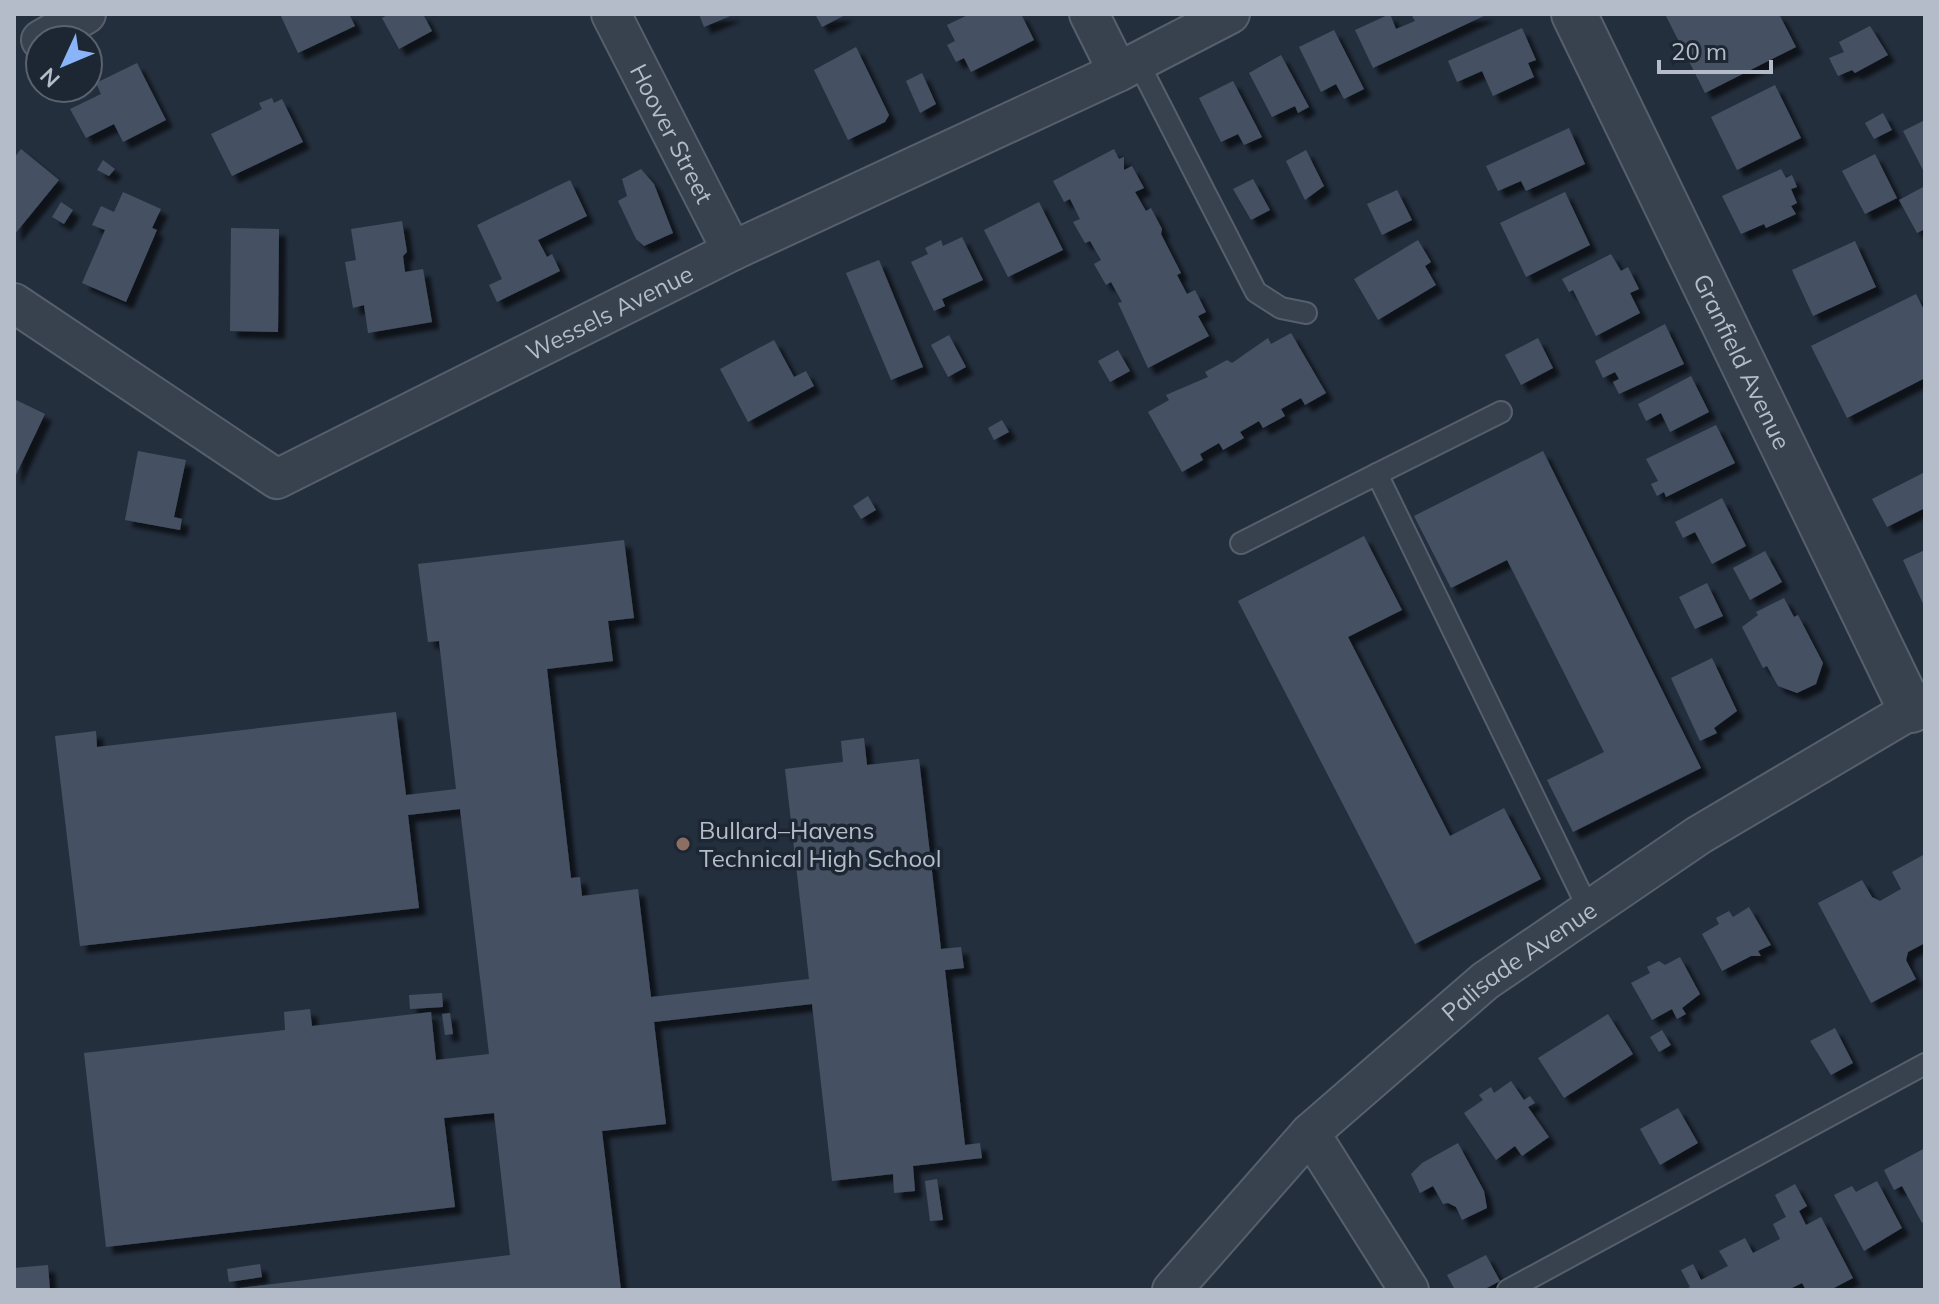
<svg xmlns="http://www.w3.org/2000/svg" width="1939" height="1304" font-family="Mulish,sans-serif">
  <defs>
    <filter id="shadow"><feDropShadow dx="7" dy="7" stdDeviation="2" flood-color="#0009"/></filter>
  </defs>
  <rect width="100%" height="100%" fill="#242f3e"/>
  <!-- building -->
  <g fill="#455162" filter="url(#shadow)">
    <path d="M280 14H349L355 26 298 53Z"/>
    <path d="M389 14H423L432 31 399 49 382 18Z"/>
    <path d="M699 14H735L704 27Z"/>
    <path d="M815 14H847L822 27Z"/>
    <path d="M970 14H1021L1034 40 971 72 964 58 956 62 947 45 955 41 947 25Z"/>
    <path d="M1390 14 1396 29 1415 21 1411 14H1488L1373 68 1355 30Z"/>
    <path d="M1665 14H1779L1796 47 1705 93Z"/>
    <path d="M1870 26 1888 55 1855 73 1852 70 1838 76 1829 58 1844 52 1839 42Z"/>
    <path d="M1522 28 1536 60 1528 63 1534 77 1493 96 1482 71 1457 82 1448 61Z"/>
    <path d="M1334 30 1364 89 1344 99 1336 84 1321 92 1299 47Z"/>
    <path d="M856 47 889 115 885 122 848 140 814 70Z"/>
    <path d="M1281 55 1309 107 1298 113 1295 106 1272 117 1249 73Z"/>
    <path d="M137 63 166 120 123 142 114 124 86 138 70 109 101 94 96 83Z"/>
    <path d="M922 73 936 104 920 113 906 81Z"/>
    <path d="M1233 81 1262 137 1244 145 1238 134 1221 142 1199 98Z"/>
    <path d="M1775 85 1801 138 1737 170 1711 117Z"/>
    <path d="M272 98 274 103 282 99 303 142 232 176 211 134 262 109 259 103Z"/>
    <path d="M1883 113 1892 130 1874 139 1865 123Z"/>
    <path d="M1925 120V174L1903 131Z"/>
    <path d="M1569 128 1585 164 1526 191 1521 181 1498 191 1486 166Z"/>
    <path d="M21 149 59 180 14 235V158Z"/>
    <path d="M1114 149 1119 159 1124 157V170L1132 166 1144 188 1135 192 1146 211 1151 208 1162 229 1161 234 1181 273 1177 275 1187 294 1195 290 1206 312 1198 316 1209 336 1148 368 1118 303 1122 302 1111 282 1106 285 1094 264 1101 260 1090 241 1085 243 1073 222 1080 219 1070 199 1064 202 1053 181Z"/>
    <path d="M1306 150 1324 186 1305 200 1286 161Z"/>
    <path d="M1875 154 1897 198 1865 214 1842 171Z"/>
    <path d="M103 160 115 169 109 176 97 170Z"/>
    <path d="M641 169 654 184 673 233 644 246 636 239 618 201 627 196 622 179Z"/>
    <path d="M1781 169 1786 178 1792 175 1797 187 1791 189 1797 203 1791 206 1796 214 1766 228 1764 224 1741 234 1722 196Z"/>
    <path d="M1253 179 1270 210 1251 220 1233 189Z"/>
    <path d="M570 180 587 216 538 240 547 257 552 254 560 271 497 302 489 285 502 279 477 225Z"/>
    <path d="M1925 186V229L1917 233 1899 200Z"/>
    <path d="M1397 190 1412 220 1382 235 1367 204Z"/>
    <path d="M123 192 161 209 152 228 157 230 126 302 82 283 105 230 92 225 101 206 114 212Z"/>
    <path d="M1565 192 1590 245 1526 277 1500 223Z"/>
    <path d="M61 202 73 210 64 224 52 217Z"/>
    <path d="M1039 202 1063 250 1008 277 984 230Z"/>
    <path d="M402 221 407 252 403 256 405 272 423 269 432 322 368 333 364 305 353 308 345 262 356 260 351 229Z"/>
    <path d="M231 228 279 229 278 332 230 331Z"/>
    <path d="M962 237 983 280 942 299 945 306 934 311 911 262 928 254 925 248 941 240 943 246Z"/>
    <path d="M1418 240 1431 262 1425 266 1436 285 1378 320 1354 279Z"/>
    <path d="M1855 241 1876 287 1813 316 1792 270Z"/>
    <path d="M1611 254 1621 271 1628 267 1639 289 1630 293 1640 313 1596 336 1573 290 1569 292 1562 279Z"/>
    <path d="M879 260 923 367 891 380 846 273Z"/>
    <path d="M1916 294 1925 312V378L1847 418 1811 346Z"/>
    <path d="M1665 324 1684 364 1619 394 1613 382 1619 379 1615 372 1603 378 1595 361Z"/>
    <path d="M1291 333 1326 393 1305 405 1301 398 1281 409 1285 416 1263 428 1259 421 1240 432 1244 438 1223 450 1219 443 1200 454 1203 460 1182 472 1148 412 1169 400 1166 395 1208 377 1205 372 1227 360 1232 363 1268 338 1271 344Z"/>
    <path d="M949 335 966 367 948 377 931 345Z"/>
    <path d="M1538 338 1553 368 1521 385 1505 355Z"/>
    <path d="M774 340 794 377 806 371 814 386 748 422 720 369Z"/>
    <path d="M1118 350 1130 371 1110 382 1098 361Z"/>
    <path d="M1691 376 1709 412 1670 432 1661 413 1646 421 1638 404Z"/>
    <path d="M14 399 45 414 14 479Z"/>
    <path d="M1002 420 1009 432 994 440 988 428Z"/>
    <path d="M1716 425 1735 463 1666 497 1664 492 1657 496 1651 484 1658 481 1646 459Z"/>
    <path d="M138 451 186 460 174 517 182 519 180 530 125 520Z"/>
    <path d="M1543 451 1701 768 1573 832 1547 780 1604 752 1507 560 1451 588 1414 516Z"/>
    <path d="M1925 472V508L1887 527 1872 499Z"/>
    <path d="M868 496 876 510 861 519 853 506Z"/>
    <path d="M1722 498 1746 546 1712 564 1695 532 1683 538 1675 522Z"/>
    <path d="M1364 536 1402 610 1348 637 1450 836 1504 808 1541 879 1415 944 1238 601Z"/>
    <path d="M624 540 634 618 608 621 613 661 547 669 571 878 580 877 582 896 638 889 651 997 809 979 785 769 843 762 841 741 864 738 867 765 919 759 941 949 961 947 964 968 945 970 965 1145 980 1143 982 1158 913 1166 915 1191 894 1193 893 1174 832 1181 812 1004 654 1022 666 1124 602 1131 621 1290H223L510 1255 494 1113 444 1118 455 1207 106 1247 84 1053 285 1030 284 1012 310 1009 312 1026 431 1012 436 1060 489 1054 460 809 408 815 419 908 80 946 55 736 96 731 97 747 396 712 406 795 456 789 439 641 428 642 418 564Z"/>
    <path d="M1925 550V608L1903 560Z"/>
    <path d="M1765 551 1782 582 1750 600 1733 568Z"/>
    <path d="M1707 583 1723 616 1695 629 1679 597Z"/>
    <path d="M1784 598 1794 617 1798 615 1823 663 1816 684 1797 693 1778 686 1767 666 1763 668 1742 627 1758 615 1756 612Z"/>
    <path d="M1712 658 1737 711 1714 728 1717 733 1700 741 1671 678Z"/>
    <path d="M1925 854V943L1908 952 1906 960 1916 979 1871 1003 1818 903 1862 880 1872 897 1880 901 1901 889 1892 872Z"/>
    <path d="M1749 907 1771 945 1758 951 1761 956H1751L1722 971 1702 934 1719 924 1716 918 1729 911 1733 917Z"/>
    <path d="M1680 957 1700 994 1682 1008 1686 1014 1677 1019 1672 1009 1652 1020 1631 983 1650 973 1647 967 1659 961 1665 965Z"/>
    <path d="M442 993 443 1007 410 1009 409 995Z"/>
    <path d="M450 1013 453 1034 445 1035 442 1014Z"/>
    <path d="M1608 1014 1633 1054 1564 1098 1538 1058Z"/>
    <path d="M1835 1028 1853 1063 1831 1075 1810 1041Z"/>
    <path d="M1662 1030 1671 1045 1659 1052 1650 1037Z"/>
    <path d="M1511 1081 1524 1100 1530 1096 1535 1103 1528 1107 1549 1137 1522 1156 1515 1146 1496 1160 1464 1113 1483 1100 1479 1095 1491 1087 1494 1093Z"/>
    <path d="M1678 1108 1698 1143 1660 1165 1640 1129Z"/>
    <path d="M1458 1143 1484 1191 1487 1208 1462 1220 1456 1207 1448 1203 1443 1204 1433 1186 1420 1193 1411 1174 1422 1163Z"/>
    <path d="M1925 1148V1221L1922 1223 1902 1186 1894 1190 1884 1170Z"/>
    <path d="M937 1179 943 1220 930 1221 925 1181Z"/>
    <path d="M1877 1181 1902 1228 1864 1251 1834 1195 1852 1186 1856 1192Z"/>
    <path d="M1795 1184 1807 1206 1799 1211 1806 1225 1821 1217 1853 1278 1830 1290H1806L1802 1283 1788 1290H1684L1690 1287 1681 1270 1693 1264 1701 1280 1728 1266 1719 1251 1745 1238 1753 1253 1780 1239 1773 1224 1786 1217 1775 1195Z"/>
    <path d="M1486 1255 1500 1281 1483 1290H1455L1447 1275Z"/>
    <path d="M260 1264 262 1277 229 1282 227 1269Z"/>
    <path d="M48 1265 50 1290H16L14 1268Z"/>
  </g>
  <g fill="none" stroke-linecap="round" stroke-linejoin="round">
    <!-- service casing -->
    <g stroke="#565f6c" stroke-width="24">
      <g id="service">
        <path d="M1138 62 1256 292 1281 308 1306 313"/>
        <path d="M1377 474 1501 412"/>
        <path d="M1241 543 1377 474 1588 908"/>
        <path d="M1508 1290 1925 1064"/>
      </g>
    </g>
    <!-- minor casing -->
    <g stroke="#565f6c" stroke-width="42">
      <g id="minor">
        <path id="s1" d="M611 14 732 251"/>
        <path d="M1089 14 1118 72"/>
        <path d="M41 40 86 14"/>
        <path id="s2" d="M14 303 277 479 732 251 1118 72 1230 14"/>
        <path d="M1310 1133 1409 1290"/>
        <path id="s3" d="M1172 1290 1310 1133 1485 981 1699 835 1911 710"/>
      </g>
    </g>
    <!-- tertiary casing -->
    <g stroke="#565f6c" stroke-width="48">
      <g id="tertiary">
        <path id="s4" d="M1574 14 1911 710 1925 704"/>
      </g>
    </g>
    <!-- service -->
    <use href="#service" stroke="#38414e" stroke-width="20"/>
    <!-- minor -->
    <use href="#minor" stroke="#38414e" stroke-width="38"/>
    <!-- tertiary -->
    <use href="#tertiary" stroke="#38414e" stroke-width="44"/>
  </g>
  <!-- markers -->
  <circle fill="#8d6e63" stroke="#1d2633" stroke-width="3" cx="683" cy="844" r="8"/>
  <g text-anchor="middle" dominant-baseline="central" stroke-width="7" stroke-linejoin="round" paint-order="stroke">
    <!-- street labels -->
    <g font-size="24" fill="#b4bcc9" stroke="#1d2633">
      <text stroke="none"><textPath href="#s1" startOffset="134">Hoover Street</textPath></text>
      <text stroke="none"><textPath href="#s2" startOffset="688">Wessels Avenue</textPath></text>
      <text stroke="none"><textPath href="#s4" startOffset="386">Granfield Avenue</textPath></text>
      <text stroke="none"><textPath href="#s3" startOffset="480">Palisade Avenue</textPath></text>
    </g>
    <!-- poi labels -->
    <g font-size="24" fill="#b4bcc9" stroke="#1d2633" text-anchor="start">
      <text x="699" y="830">Bullard–Havens<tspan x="699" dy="28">Technical High School</tspan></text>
    </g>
  </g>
  <!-- border -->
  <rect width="1939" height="1304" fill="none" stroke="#b4bcc9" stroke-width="32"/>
  <!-- north arrow -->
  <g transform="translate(64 64) rotate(226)"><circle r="38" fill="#1d2633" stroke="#59626f" stroke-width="2"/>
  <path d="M0-6L14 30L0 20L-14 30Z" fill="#8ab4f8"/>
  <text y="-12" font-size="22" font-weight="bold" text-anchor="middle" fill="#b4bcc9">N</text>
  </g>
  <!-- scale -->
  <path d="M1659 60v12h112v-12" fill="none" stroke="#b4bcc9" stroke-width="4"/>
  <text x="1671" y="60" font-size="24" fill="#b4bcc9" stroke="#1d2633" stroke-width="6" paint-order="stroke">20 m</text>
</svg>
